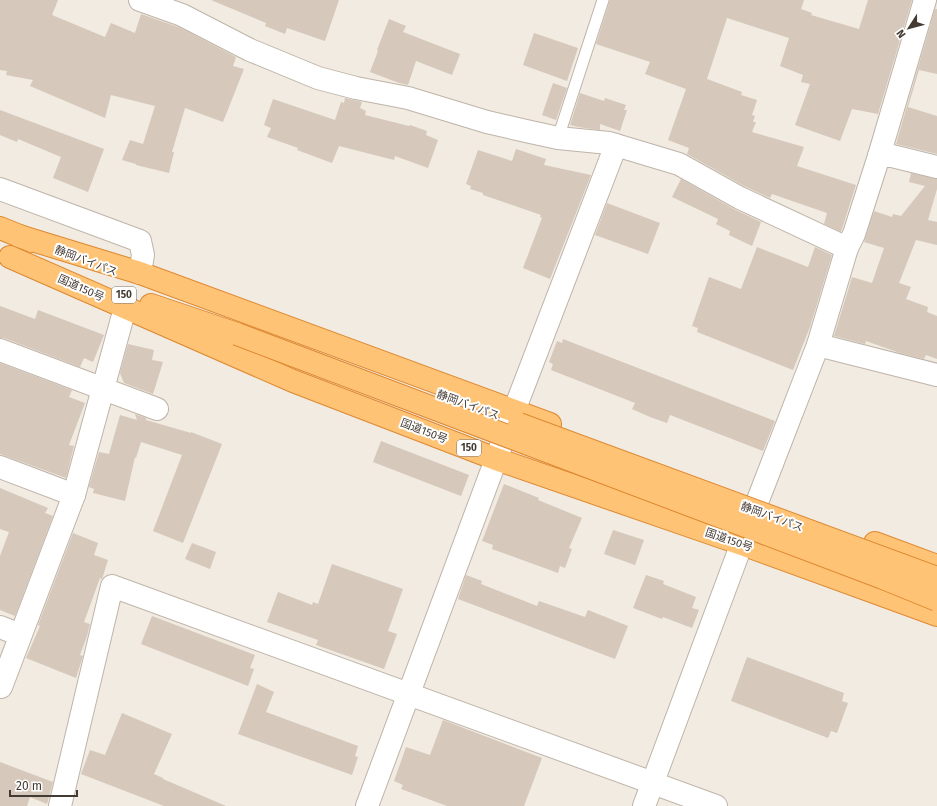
<svg xmlns="http://www.w3.org/2000/svg" width="937" height="806" font-family="'Fira Sans','Noto Sans JP',sans-serif">
  <rect width="100%" height="100%" fill="#f1ebe2"/>
  <!-- building -->
  <g fill="#d6c8ba">
    <path d="M0 0H58L52 15 105 37 111 23 135 33 141 14 181 28 236 57 233 66 244 69 223 122 185 108 172 152H174L169 173 136 165V164L122 160 130 140 143 144 155 106 111 95 105 118 30 86 33 80 6 75 7 71 0 70Z"/>
    <path d="M211 0H339L325 41 287 28 285 34 265 26 266 23Z"/>
    <path d="M610 0H804L801 9 812 13 811 15 859 29 868 0H912L878 114 852 109 840 141 795 125 810 84 801 82 803 75 780 66 789 38 727 18 707 79 742 92 741 95 757 100 752 115 755 116 753 122H756L752 132 804 147 797 166 856 185 841 232 824 224 827 213 772 194 770 198 746 187 687 154 689 148 668 140 686 89 645 74 650 62 596 44Z"/>
    <path d="M935 9H937V74L919 70 908 107 937 116V154L896 144Z"/>
    <path d="M389 19 406 26 403 32 460 54 452 75 416 61 408 85 399 83 370 72 378 51 377 50Z"/>
    <path d="M534 33 578 48 567 81 523 65Z"/>
    <path d="M553 83 567 88 556 120 542 115Z"/>
    <path d="M580 93 604 101 605 98 626 105 624 110H627L620 131 600 124V130L578 127 570 125Z"/>
    <path d="M345 98 362 102 360 108 366 111 365 115 409 126 410 125 427 131 426 135 438 140 428 168 395 156 394 160 339 146 332 163 297 150 298 148 267 137 271 128 264 125 273 99 335 120 341 102 344 103Z"/>
    <path d="M0 110 104 149 88 192 53 178 61 157 18 139 17 142 0 135Z"/>
    <path d="M516 149 546 159 544 165 591 175 550 279 523 268 542 218 540 217 541 215 483 195V193L470 189 471 186 466 184 478 150 512 161Z"/>
    <path d="M911 173 937 179V189L928 220 937 222V245L916 240 899 283 911 287 906 299 928 307 927 312 937 316V359L926 355 924 359 900 353 866 341 865 344 834 336 852 277 872 283 884 248 864 242 874 211 892 217 893 214 901 216 925 186 909 182Z"/>
    <path d="M681 179 734 209 761 222 752 246 729 235 730 231 716 224 718 219 672 197Z"/>
    <path d="M607 203 660 223 648 254 595 235Z"/>
    <path d="M757 247 808 267 815 247 832 255 810 327 793 370 697 332 698 328 692 326 709 277 741 289Z"/>
    <path d="M0 306 35 319 38 310 104 335 93 362 84 358 80 367 4 338H0Z"/>
    <path d="M563 339 775 421 763 451 670 415 667 423 650 417 632 409 635 403 551 370 553 364 549 362 557 341 562 343Z"/>
    <path d="M128 344 154 350 152 360 163 362 153 394 124 383 120 373Z"/>
    <path d="M0 363 72 390 69 397 85 403 69 445 74 446 66 478 0 454Z"/>
    <path d="M135 414 146 418V420L191 433V432L222 444 183 543 153 531 182 455 141 442 136 458 135 457 125 501 93 493 94 489 89 487 99 452 109 454 120 415 137 420Z"/>
    <path d="M381 441 469 475 461 496 373 462Z"/>
    <path d="M504 484 539 498 538 500 582 518 569 548 572 549 565 568 560 566 558 573 492 549 493 545 482 541Z"/>
    <path d="M0 488 48 508 45 513 53 516 15 616 0 610V556L9 532 0 529Z"/>
    <path d="M613 530 644 540 635 565 604 554Z"/>
    <path d="M73 533 98 543 94 555 108 560 102 579 100 578 84 622 90 624 87 636 80 655 83 656 76 678 26 658 40 626 38 625Z"/>
    <path d="M192 543 216 552 210 569 185 559Z"/>
    <path d="M332 564 403 589 388 631 397 634 384 669 316 645 318 640 267 622 278 592 312 605 313 602 318 604Z"/>
    <path d="M466 575 482 581 481 584 537 606 539 601 585 617 588 610 628 626 615 659 458 599Z"/>
    <path d="M646 575 664 581 663 584 696 597 692 608 699 610 692 628 663 617 662 619 633 608Z"/>
    <path d="M152 616 255 655 250 668 254 669 248 686 141 644Z"/>
    <path d="M747 657 844 693 842 701 848 703 837 733 831 731 828 738 731 701Z"/>
    <path d="M257 684 274 692 266 712 358 746 355 756 358 757 352 775 238 734Z"/>
    <path d="M122 713 172 734 154 774 163 778V779L226 806H164L81 774 90 750 105 755Z"/>
    <path d="M443 720 542 758 524 806H447L401 789 403 785 394 781 406 747 430 755Z"/>
    <path d="M0 762 53 782 47 804 30 797 27 806H0Z"/>
  </g>
  <g fill="none" stroke-linecap="round" stroke-linejoin="round">
    <!-- service casing -->
    <g stroke="#bfb4a8" stroke-width="13">
      <path id="service" d="M558 138 603 0"/>
    </g>
    <!-- minor casing -->
    <g stroke="#bfb4a8" stroke-width="24">
      <g id="minor">
        <path d="M140 0 182 15 250 50 318 78 356 88 408 98 487 122 526 131 558 138 609 143 679 164 740 198 847 248"/>
        <path d="M879 156H892L937 167"/>
        <path d="M0 189 140 241 143 255 140 273"/>
        <path d="M818 345 937 375"/>
        <path d="M0 350 157 409"/>
        <path d="M0 467 74 495"/>
        <path d="M0 627 20 635"/>
        <path d="M1 687 74 495 125 308"/>
        <path d="M60 806 112 586 716 806"/>
        <path d="M367 806 514 411 616 145"/>
        <path d="M644 806 758 500 818 345 847 248 854 234 879 156 925 0"/>
      </g>
    </g>
    <!-- trunk casing -->
    <g stroke="#de882f" stroke-width="24">
      <g id="trunk">
        <path d="M0 228 32 241"/>
        <path d="M19 236 140 273 550 424"/>
        <path d="M10 257 293 381 496 459 742 544 937 615"/>
        <path d="M151 305 237 334"/>
        <path d="M875 543 937 566"/>
      </g>
    </g>
    <!-- service -->
    <use href="#service" stroke="#fff" stroke-width="11"/>
    <!-- minor -->
    <use href="#minor" stroke="#fff" stroke-width="22"/>
    <!-- trunk -->
    <use href="#trunk" stroke="#ffc376" stroke-width="22"/>
    <!-- trunk-bridge casing -->
    <g stroke="#de882f" stroke-width="24" stroke-linecap="butt">
      <g id="trunk-bridge">
        <path d="M237 334 883 578 937 600"/>
        <path d="M519 424 937 578"/>
      </g>
    </g>
    <!-- trunk-bridge -->
    <use href="#trunk-bridge" stroke="#ffc376" stroke-width="22"/>
  </g>
  <g text-anchor="middle" dominant-baseline="central" stroke-width="4" stroke-linejoin="round" paint-order="stroke">
    <!-- shield labels -->
    <g fill="#fff" stroke="#7b7570" stroke-width="1">
      <rect x="112" y="287" width="24" height="16" rx="3"/>
      <rect x="457" y="440" width="24" height="16" rx="3"/>
    </g>
    <g font-size="10" font-weight="bold" fill="#433a33">
      <text x="124" y="295">150</text>
      <text x="469" y="448">150</text>
    </g>
    <!-- street labels -->
    <g font-size="11" fill="#433a33" stroke="#fff">
      <text transform="translate(86 261) rotate(21)">静岡バイパス</text>
      <text transform="translate(81 288) rotate(24)">国道150号</text>
      <text transform="translate(468 405) rotate(20)">静岡バイパス</text>
      <text transform="translate(424 431) rotate(21)">国道150号</text>
      <text transform="translate(772 517) rotate(20)">静岡バイパス</text>
      <text transform="translate(729 540) rotate(19)">国道150号</text>
    </g>
  </g>
  <!-- north arrow -->
  <g transform="translate(909 28) rotate(234)" stroke="#ffffff" stroke-width="3" paint-order="stroke">
  <path d="M0-3L7 15L0 10L-7 15Z" fill="#433a33"/>
  <text y="-6" font-size="11" font-weight="bold" text-anchor="middle" fill="#433a33">N</text>
  </g>
  <!-- scale -->
  <path d="M10 790v6h67v-6" fill="none" stroke="#433a33" stroke-width="2"/>
  <text x="16" y="790" font-size="12" fill="#433a33" stroke="#ffffff" stroke-width="3" paint-order="stroke">20 m</text>
</svg>
